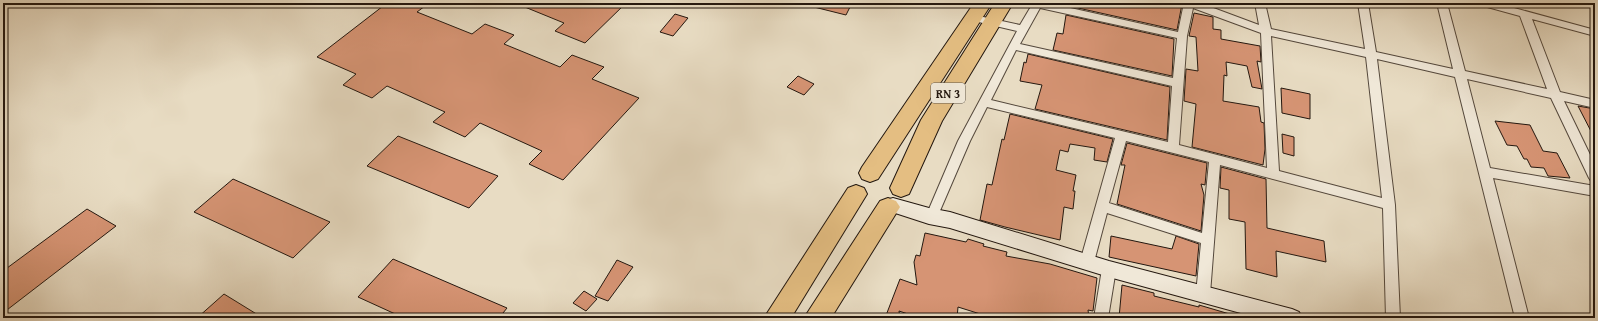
<svg xmlns="http://www.w3.org/2000/svg" width="1598" height="321" font-family="'Gentium Book Plus',serif">
  <rect width="100%" height="100%" fill="#e8dcc3"/>
  <filter id="stains"><feTurbulence type="fractalNoise" baseFrequency=".005" numOctaves="4"/><feColorMatrix values="0 0 0 0 .2 0 0 0 0 .09 0 0 0 0 .02 0 0 0 .5 -.17"/></filter>
  <radialGradient id="worn" r=".72"><stop offset=".6" stop-color="#630" stop-opacity="0"/><stop offset="1" stop-color="#630" stop-opacity=".3"/></radialGradient>
  <!-- building -->
  <g fill="#d69474" stroke="#23170f">
    <path d="M387 3H429L417 12 472 34 485 24 514 35 504 44 560 67 572 55 604 67 592 79 639 98 563 180 529 164 542 151 480 123 465 137 433 122 445 112 387 86 372 98 343 85 356 74 317 57Z"/>
    <path d="M515 3H626L585 43 555 31 564 23Z"/>
    <path d="M814 3H852L846 15 814 7Z"/>
    <path d="M1069 3H1176L1182 4 1177 30 1069 6Z"/>
    <path d="M1194 13 1213 17V29L1221 30V39L1260 46 1261 62 1257 61 1262 89 1252 87 1247 66 1226 62 1227 76 1224 75 1223 101 1259 107 1261 122 1264 123 1265 149 1263 165 1192 147 1196 104 1184 101 1186 69 1198 71 1196 37 1189 36Z"/>
    <path d="M675 14 688 18 673 36 660 32Z"/>
    <path d="M1066 15 1174 39 1172 76 1053 50 1057 33 1063 34Z"/>
    <path d="M1028 54 1170 87 1167 140 1035 109 1042 85 1020 81 1024 62 1026 63Z"/>
    <path d="M798 76 814 84 804 95 787 87Z"/>
    <path d="M1281 88 1310 94V119L1282 113Z"/>
    <path d="M1578 106 1595 109V139Z"/>
    <path d="M1010 114 1113 139 1107 162 1094 160 1095 148 1070 144 1068 152 1060 150 1056 170 1076 175 1073 191H1075L1073 209 1064 207 1060 240 1005 227 980 220 987 184 992 185 1002 139 1004 140Z"/>
    <path d="M1495 121 1530 125 1543 151 1557 153 1570 178 1548 176 1544 168 1531 167 1527 159H1524L1517 146 1507 145Z"/>
    <path d="M1282 134 1294 137V156L1283 153Z"/>
    <path d="M398 136 498 176 469 208 367 166Z"/>
    <path d="M1127 143 1207 163 1205 185 1201 184 1204 195 1201 231 1117 204 1125 165H1121Z"/>
    <path d="M1221 167 1266 179 1267 228 1324 241 1326 262 1276 251 1277 277 1246 269 1245 222 1229 219V190L1220 188Z"/>
    <path d="M233 179 330 222 293 258 194 212Z"/>
    <path d="M87 209 116 226 3 313V271Z"/>
    <path d="M925 233 966 242 968 239 984 244 983 246 1007 252 1006 256 1050 264 1097 278 1093 311 1088 310 1089 318H993L958 307 957 318H920L899 311 900 318H885L900 279 917 285 914 262 916 255 920 256Z"/>
    <path d="M1111 236 1172 249 1176 236 1199 244 1196 276 1109 257Z"/>
    <path d="M393 259 507 308 499 318H404L358 297Z"/>
    <path d="M617 260 633 267 608 301 595 296Z"/>
    <path d="M1122 285 1154 293V296L1199 307V305L1233 315V318H1119Z"/>
    <path d="M584 291 597 299 586 311 573 303Z"/>
    <path d="M224 294 263 318H197Z"/>
  </g>
  <g fill="none" stroke-linecap="round" stroke-linejoin="round">
    <!-- street casing -->
    <g stroke="#54483c" stroke-width="2">
      <g id="street">
        <path d="M1033 3H1048L1178 32 1184 3H1200L1259 25 1255 3H1265L1271 29 1365 49 1358 3H1368L1376 52 1453 69 1437 3H1447L1465 71 1547 89 1520 16 1480 5 1479 3H1496L1595 30V36L1532 19 1560 92 1595 100V108L1564 101 1595 165V183L1591 181 1589 178 1551 98 1467 79 1490 168 1595 186V196L1493 178 1529 318H1515L1455 77 1377 59 1395 205 1400 318H1386L1383 208 1220 165 1210 294 1208 298 1203 300 1198 298 1196 294 1201 243 1107 213 1094 262 1092 266 1087 267 1082 266 1080 262 1115 138 987 107 970 141 939 213 935 214 931 213 929 209 958 141 1017 31 970 20 969 18 974 15 1020 25ZM1040 8 1177 38 1173 78 1020 44ZM1193 8 1261 33 1267 168 1179 145 1187 36ZM1271 36 1366 57 1382 198 1279 171ZM1016 50 1172 86 1168 142 991 100ZM1126 141 1209 162 1202 233 1109 203Z"/>
        <path d="M1109 263 1114 265 1116 269 1108 318H1094L1102 269 1104 265Z"/>
      </g>
    </g>
    <!-- secondary casing -->
    <g stroke="#23170f" stroke-width="2">
      <path id="secondary" d="M893 198 929 208 950 212 1109 261 1292 309 1299 312 1302 318H1259L1109 277 950 228 929 224 886 210 884 205 886 200Z"/>
    </g>
    <!-- highway casing -->
    <g stroke="#23170f" stroke-width="2">
      <g id="highway">
        <path d="M974 3H992L878 179 870 182 862 179 859 173 862 167Z"/>
        <path d="M995 3H1013L942 121 909 194 901 197 893 194 890 188 921 120Z"/>
        <path d="M856 185 864 188 867 194 791 318H764L848 188Z"/>
        <path d="M888 198 896 201 900 207 831 318H804L880 201Z"/>
      </g>
    </g>
    <!-- street -->
    <use href="#street" fill="#f0e8d8" fill-rule="evenodd"/>
    <!-- secondary -->
    <use href="#secondary" fill="#f0e8d8" fill-rule="evenodd"/>
    <!-- highway -->
    <use href="#highway" fill="#e4be82" fill-rule="evenodd"/>
  </g>
  <g text-anchor="middle" dominant-baseline="central" stroke-width="4" stroke-linejoin="round" paint-order="stroke">
    <!-- shield labels -->
    <rect fill="#f0e8d8" stroke="#60564b" stroke-width="1" x="931" y="83" width="34" height="20" rx="3"/>
    <g font-size="12" font-weight="bold" fill="#23170f">
      <text x="948" y="93">RN 3</text>
    </g>
  </g>
  <!-- margin -->
  <rect width="1598" height="321" fill="none" stroke="#e8dcc3" stroke-width="16"/>
  <rect x="4" y="4" width="1590" height="313" fill="none" stroke="#23170f" stroke-width="2"/>
  <rect x="8" y="8" width="1582" height="305" fill="none" stroke="#23170f"/>
  <rect width="100%" height="100%" filter="url(#stains)"/>
  <rect width="100%" height="100%" fill="url(#worn)"/>
</svg>
